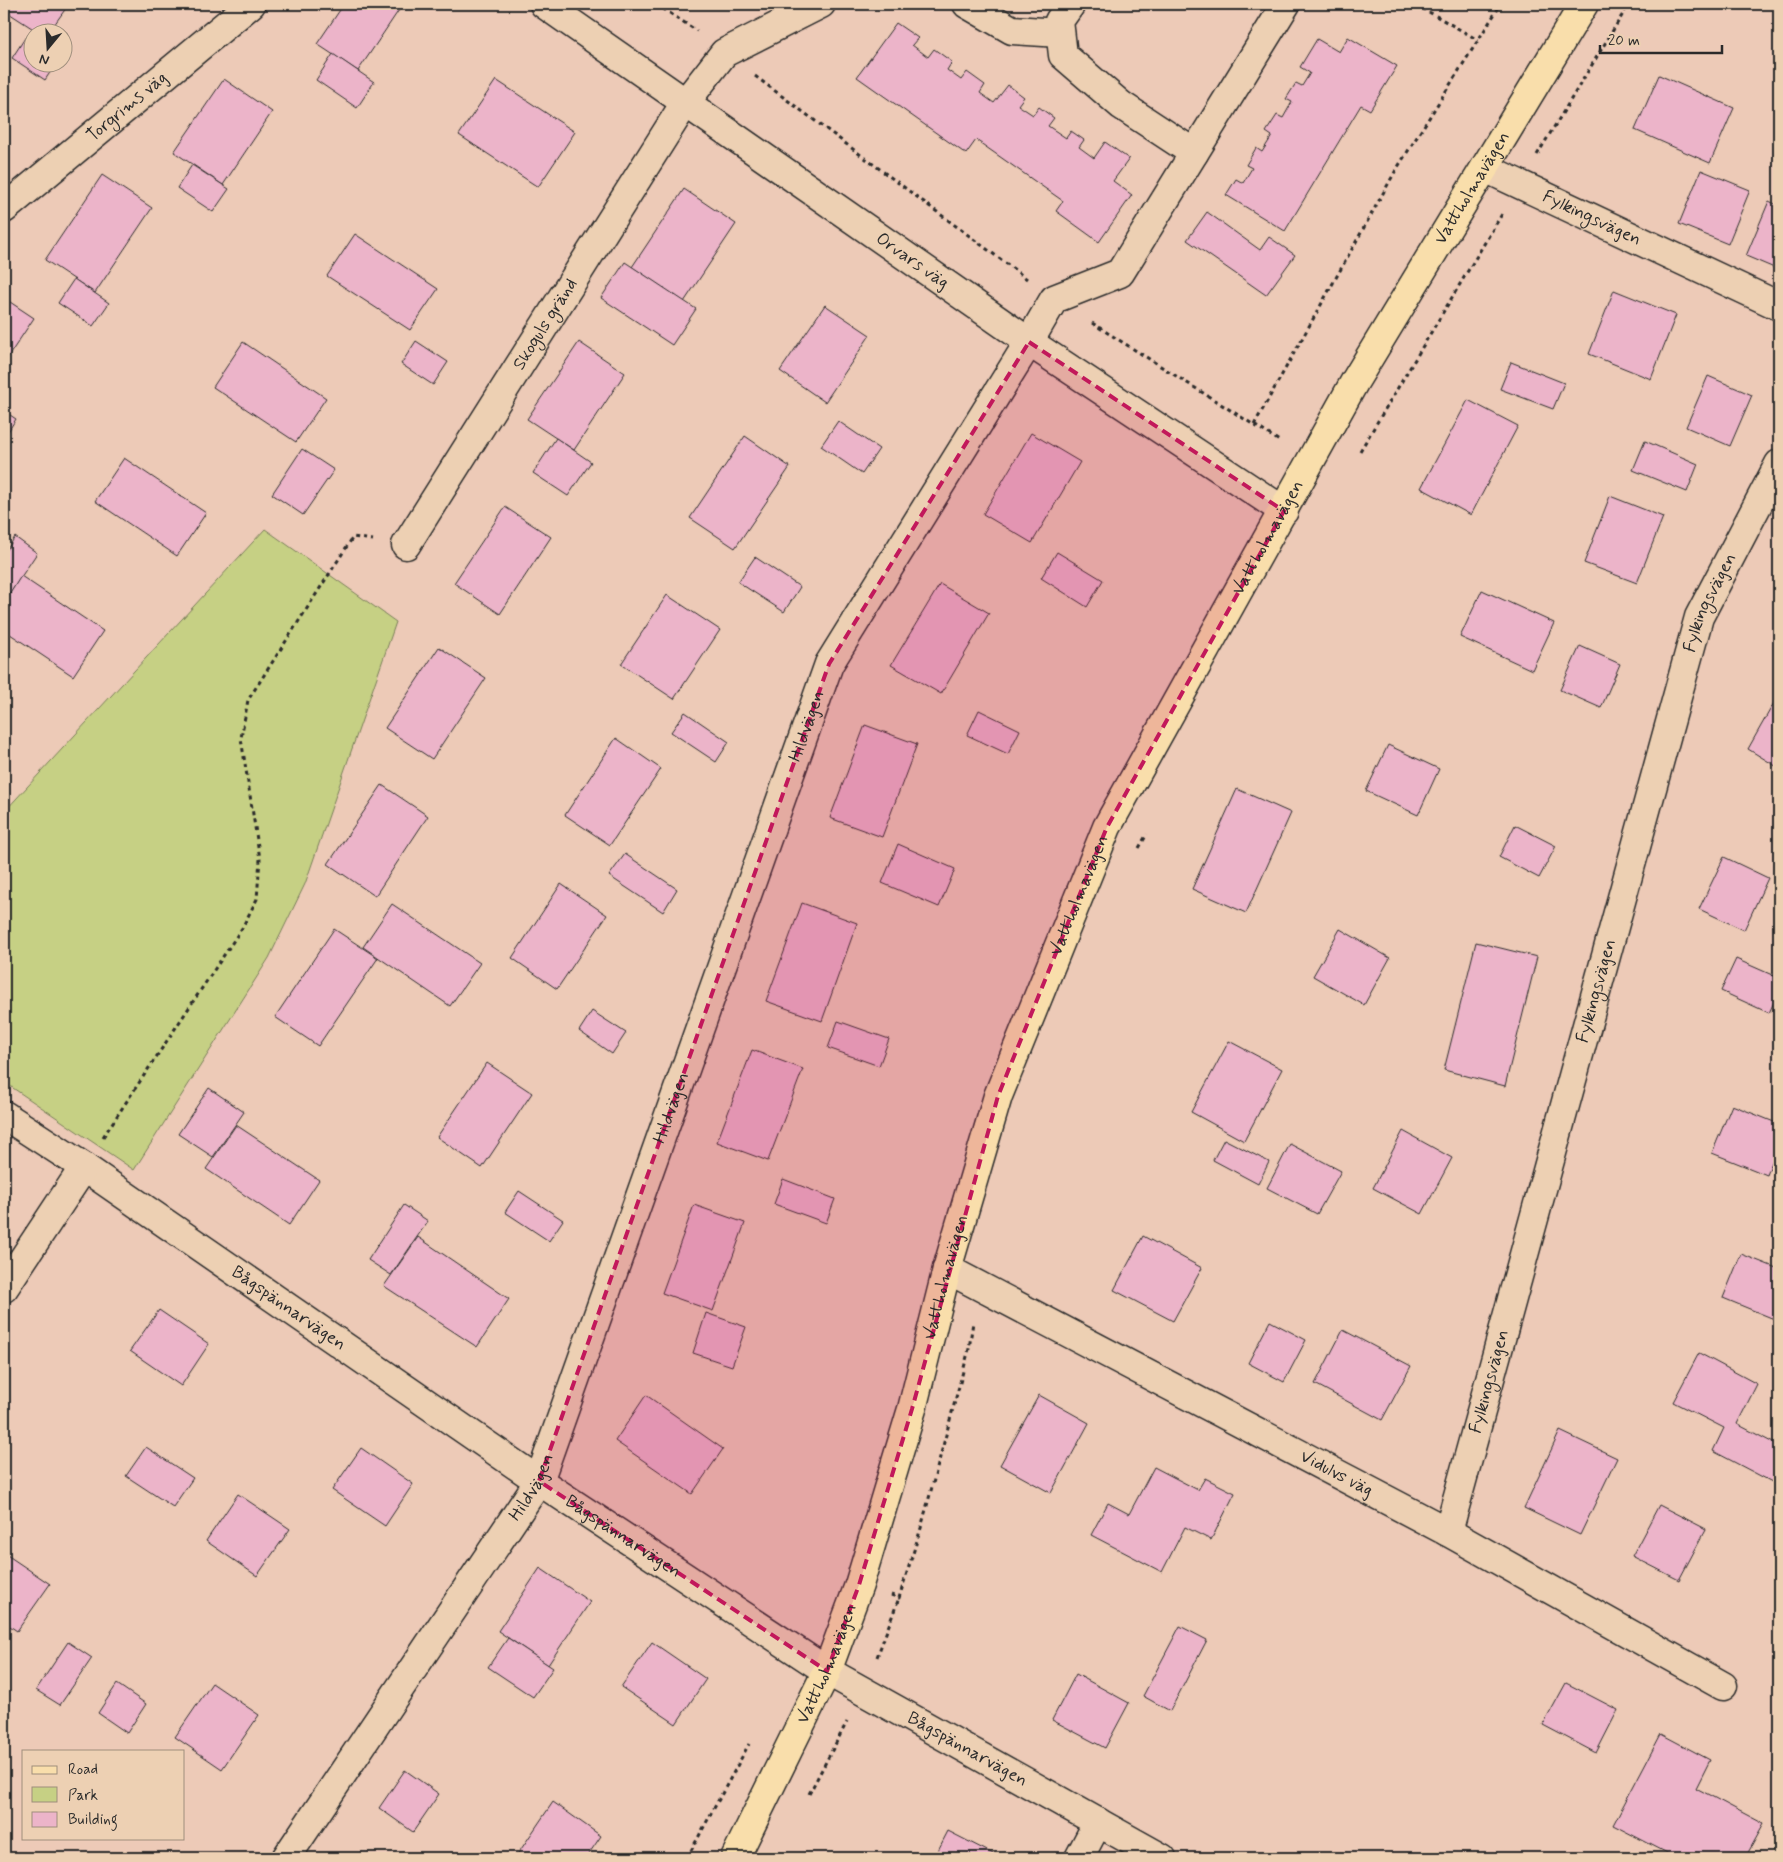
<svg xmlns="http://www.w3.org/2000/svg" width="1783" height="1862" font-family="Mynerve,sans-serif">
  <rect width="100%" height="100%" fill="#edcab7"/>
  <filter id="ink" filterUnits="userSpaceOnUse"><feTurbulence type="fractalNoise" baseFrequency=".02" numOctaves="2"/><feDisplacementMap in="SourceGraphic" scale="10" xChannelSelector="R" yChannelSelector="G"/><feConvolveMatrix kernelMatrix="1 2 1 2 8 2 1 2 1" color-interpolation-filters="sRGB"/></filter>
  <g filter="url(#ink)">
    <!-- green -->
    <path fill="#c6d084" stroke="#787e58" d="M265 529 396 622 305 884 269 958 134 1170 4 1082V812Z"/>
    <!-- building -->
    <g fill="#ecb4c9" stroke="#2b2b2b">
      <path d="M4 4H69L49 32H38L4 10Z"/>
      <path d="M344 4H403L358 71 317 44Z"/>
      <path d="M896 23 918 38 912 45 928 57 934 49 952 62 947 70 961 80 967 72 985 85 980 93 994 103 1008 85 1024 97 1018 105 1033 115 1039 107 1054 118 1048 126 1066 138 1071 131 1084 140 1079 147 1094 158 1105 142 1129 159 1113 181 1132 195 1099 242 1056 211 1063 201 976 140 966 154 857 77Z"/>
      <path d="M1348 37 1397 66 1370 110 1361 105 1285 231 1226 195 1236 179 1243 183 1252 168 1246 165 1256 148 1262 152 1272 136 1266 132 1277 115 1283 118 1292 102 1286 99 1296 83 1302 86 1310 73 1300 67 1317 39 1339 52Z"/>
      <path d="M25 38 32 43V62H57L45 80 12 58Z"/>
      <path d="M333 54 374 82 357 108 316 80Z"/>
      <path d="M1659 75 1734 108 1710 163 1635 130Z"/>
      <path d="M224 79 272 112 223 185 174 152Z"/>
      <path d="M496 80 575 132 538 187 459 135Z"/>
      <path d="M192 165 229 189 213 212 177 188Z"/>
      <path d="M1701 170 1750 190 1728 244 1679 224Z"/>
      <path d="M102 175 152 208 95 293 45 260Z"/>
      <path d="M684 189 736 224 684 302 632 267Z"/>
      <path d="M1769 201 1779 206V270L1746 256Z"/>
      <path d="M1207 212 1260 250 1269 237 1295 255 1266 295 1187 240Z"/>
      <path d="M355 234 438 289 410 330 327 276Z"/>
      <path d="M625 262 696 309 672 345 601 298Z"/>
      <path d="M74 279 109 303 93 326 58 303Z"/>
      <path d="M1614 290 1676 315 1651 379 1589 354Z"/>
      <path d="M4 298 34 318 4 363Z"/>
      <path d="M825 305 870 335 825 402 780 371Z"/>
      <path d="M416 341 448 362 433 385 401 364Z"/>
      <path d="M243 342 326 398 296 442 213 387Z"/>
      <path d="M579 342 625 373 574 450 527 419Z"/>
      <path d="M1511 362 1564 383 1553 409 1500 389Z"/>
      <path d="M1708 376 1752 395 1730 446 1686 427Z"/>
      <path d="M1468 400 1518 426 1471 515 1421 488Z"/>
      <path d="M4 411 16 419 4 438Z"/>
      <path d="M838 421 879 449 862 474 821 446Z"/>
      <path d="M1031 433 1080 462 1032 543 983 514Z"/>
      <path d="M745 436 790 467 735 548 690 518Z"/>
      <path d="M556 438 591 462 568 496 533 473Z"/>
      <path d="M1645 441 1698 464 1687 492 1633 470Z"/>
      <path d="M302 449 334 470 303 515 272 494Z"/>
      <path d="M124 458 206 513 177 556 95 501Z"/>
      <path d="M1610 496 1663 517 1637 583 1584 563Z"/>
      <path d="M505 507 551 537 500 614 454 583Z"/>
      <path d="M15 537 37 553 5 601 4 554Z"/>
      <path d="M1057 552 1103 580 1087 607 1041 578Z"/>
      <path d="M755 557 800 587 784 612 738 582Z"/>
      <path d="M21 576 103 631 73 676 4 630V603Z"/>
      <path d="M940 584 989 613 941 694 891 665Z"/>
      <path d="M1482 590 1554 623 1532 670 1460 637Z"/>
      <path d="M667 595 720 630 674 699 621 664Z"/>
      <path d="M1580 646 1620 664 1601 708 1560 690Z"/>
      <path d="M439 647 486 678 432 759 385 728Z"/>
      <path d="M1779 694V768L1748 749Z"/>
      <path d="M979 710 1020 730 1008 754 967 735Z"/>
      <path d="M685 712 729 742 716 762 671 732Z"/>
      <path d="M865 725 917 744 882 837 830 818Z"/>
      <path d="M616 738 661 769 610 845 565 815Z"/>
      <path d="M1388 745 1439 769 1418 815 1366 791Z"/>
      <path d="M382 785 428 816 375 896 328 864Z"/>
      <path d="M1237 789 1291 813 1246 913 1192 889Z"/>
      <path d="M1515 825 1556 846 1539 878 1499 857Z"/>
      <path d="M898 844 955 869 939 907 882 883Z"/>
      <path d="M625 854 677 889 663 912 609 876Z"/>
      <path d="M1724 857 1768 878 1744 930 1699 909Z"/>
      <path d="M561 884 607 915 557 989 512 958Z"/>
      <path d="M802 903 857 923 822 1021 766 1001Z"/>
      <path d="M392 904 480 963 450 1006 363 947Z"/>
      <path d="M334 929 378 958 318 1046 275 1017Z"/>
      <path d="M1340 929 1390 958 1364 1005 1313 976Z"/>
      <path d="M1476 942 1537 957 1505 1086 1444 1070Z"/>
      <path d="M1736 959 1779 978V991L1769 1013 1721 991Z"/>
      <path d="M592 1011 626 1033 612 1054 579 1031Z"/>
      <path d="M838 1021 889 1039 879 1066 828 1048Z"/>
      <path d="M1229 1041 1282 1069 1244 1141 1191 1112Z"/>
      <path d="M752 1050 803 1069 768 1161 717 1142Z"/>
      <path d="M487 1063 532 1093 482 1168 437 1137Z"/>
      <path d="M209 1088 244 1112 213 1157 178 1134Z"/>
      <path d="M1732 1105 1779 1124V1144L1767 1175 1712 1153Z"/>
      <path d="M236 1125 319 1180 289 1225 206 1169Z"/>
      <path d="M1403 1131 1452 1158 1422 1214 1373 1188Z"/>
      <path d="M1224 1139 1269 1162 1258 1184 1213 1160Z"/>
      <path d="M1290 1144 1341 1171 1317 1214 1267 1188Z"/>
      <path d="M783 1179 835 1199 826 1223 774 1204Z"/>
      <path d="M519 1191 563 1220 549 1241 505 1212Z"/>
      <path d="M404 1205 428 1221 391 1275 368 1260Z"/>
      <path d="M694 1205 745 1223 713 1311 662 1293Z"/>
      <path d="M1143 1236 1202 1268 1173 1321 1114 1290Z"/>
      <path d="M418 1237 509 1299 477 1347 384 1286Z"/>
      <path d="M1741 1254 1779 1269V1321L1723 1298Z"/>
      <path d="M159 1310 209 1344 181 1386 130 1351Z"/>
      <path d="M706 1313 746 1327 732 1366 693 1353Z"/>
      <path d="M1270 1321 1306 1340 1284 1382 1248 1363Z"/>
      <path d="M1343 1330 1411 1366 1382 1420 1315 1384Z"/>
      <path d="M1699 1353 1757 1384 1737 1424 1779 1446V1473L1774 1483 1713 1451 1724 1428 1673 1402Z"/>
      <path d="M646 1395 723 1449 692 1494 615 1441Z"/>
      <path d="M1039 1395 1089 1423 1051 1493 1000 1465Z"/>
      <path d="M1560 1431 1617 1458 1580 1535 1524 1508Z"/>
      <path d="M146 1447 193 1478 173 1507 126 1476Z"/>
      <path d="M361 1448 413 1484 385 1526 332 1490Z"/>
      <path d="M1154 1467 1198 1490 1205 1478 1235 1493 1211 1540 1185 1527 1162 1572 1091 1535 1108 1503 1129 1514Z"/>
      <path d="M238 1494 290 1529 257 1576 206 1541Z"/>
      <path d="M1659 1505 1706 1529 1679 1580 1632 1556Z"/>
      <path d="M4 1553 50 1584 17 1631 4 1622Z"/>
      <path d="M540 1568 590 1602 548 1665 498 1631Z"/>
      <path d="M1180 1626 1207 1640 1170 1711 1143 1696Z"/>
      <path d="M508 1638 553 1668 533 1697 488 1667Z"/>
      <path d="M68 1642 92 1658 60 1705 36 1690Z"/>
      <path d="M652 1642 706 1679 676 1724 621 1687Z"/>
      <path d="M1076 1674 1129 1703 1105 1748 1052 1720Z"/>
      <path d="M212 1683 259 1715 222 1769 175 1737Z"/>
      <path d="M1566 1683 1618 1710 1596 1753 1543 1725Z"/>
      <path d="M117 1684 146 1704 127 1733 98 1713Z"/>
      <path d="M1661 1734 1710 1760 1696 1788 1764 1824 1745 1858H1677L1613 1825Z"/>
      <path d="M405 1770 439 1794 413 1832 379 1808Z"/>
      <path d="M553 1802 601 1836 586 1858H515Z"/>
      <path d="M948 1831 1001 1858H934Z"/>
    </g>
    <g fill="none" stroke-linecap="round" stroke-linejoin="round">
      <!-- minor casing -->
      <g stroke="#2b2b2b" stroke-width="31">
        <g id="minor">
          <path id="s1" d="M544 4 1029 342 1284 511"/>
          <path d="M967 4 1012 30 1060 33"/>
          <path d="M1071 4 1059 21 1063 55 1121 105 1194 153"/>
          <path id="s2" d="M1485 168 1779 306"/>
          <path id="s3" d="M4 209 251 4"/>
          <path id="s4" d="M406 545 685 103 724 53 821 4"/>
          <path id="s5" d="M4 1115 84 1167 539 1481 827 1671 1162 1858"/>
          <path id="s6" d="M947 1269 1448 1532 1723 1686"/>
          <path d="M4 1288 84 1167"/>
          <path id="s7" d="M1448 1532 1699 617 1779 464"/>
          <path id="s8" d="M286 1858 539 1481 829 664 1029 342 1054 299 1120 273 1286 4"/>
          <path d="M1079 1858 1098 1822"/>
        </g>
      </g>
      <!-- major casing -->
      <g stroke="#2b2b2b" stroke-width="31">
        <g id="major">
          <path id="s9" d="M735 1858 827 1671 859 1585 912 1409 947 1269 998 1096 1107 827 1355 381 1584 4"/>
        </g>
      </g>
      <!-- path -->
      <g stroke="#2b2b2b" stroke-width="3" stroke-dasharray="4 4" stroke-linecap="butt">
        <path d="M656 4 697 31"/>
        <path d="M1415 4 1478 40"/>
        <path d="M755 76 1027 279"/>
        <path d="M1537 155 1629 4"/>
        <path d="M1092 323 1281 442"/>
        <path d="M1254 425 1396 170 1501 4"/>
        <path d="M1360 451 1502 214"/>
        <path d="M1139 848 1147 834"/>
        <path d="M103 1137 242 928 257 899 260 859 241 738 248 700 353 537 373 540"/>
        <path d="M891 1595 899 1598 921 1528 969 1349 973 1322"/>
        <path d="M877 1657 899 1598"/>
        <path d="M809 1794 847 1722"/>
        <path d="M687 1858 749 1744"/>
      </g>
      <!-- minor -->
      <use href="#minor" stroke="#edd0b3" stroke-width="28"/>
      <!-- major -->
      <use href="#major" stroke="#f9deab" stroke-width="28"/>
    </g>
  </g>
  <!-- marked area -->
  <path fill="#c2185b" fill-opacity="0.2" stroke="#c2185b" stroke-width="4" stroke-dasharray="10 6" stroke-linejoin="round" d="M1029 342 1284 511 1107 827 998 1096 912 1409 859 1585 827 1671 539 1481 829 664Z"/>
  <g text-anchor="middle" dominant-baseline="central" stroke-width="5" stroke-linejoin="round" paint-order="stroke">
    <!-- street labels -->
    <g font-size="18" fill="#2b2b2b" stroke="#edd0b3">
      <text stroke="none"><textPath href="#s3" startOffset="160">Torgrims väg</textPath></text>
      <text stroke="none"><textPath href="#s9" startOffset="1835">Vattholmavägen</textPath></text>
      <text stroke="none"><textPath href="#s2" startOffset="118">Fylkingsvägen</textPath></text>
      <text stroke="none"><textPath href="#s1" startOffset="449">Orvars väg</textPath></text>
      <text stroke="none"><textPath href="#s4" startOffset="261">Skoguls gränd</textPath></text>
      <text stroke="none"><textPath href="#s9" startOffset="1430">Vattholmavägen</textPath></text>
      <text stroke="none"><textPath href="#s7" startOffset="966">Fylkingsvägen</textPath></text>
      <text stroke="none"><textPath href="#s8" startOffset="1255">Hildvägen</textPath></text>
      <text stroke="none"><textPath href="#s9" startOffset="1025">Vattholmavägen</textPath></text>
      <text stroke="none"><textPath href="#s7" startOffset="561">Fylkingsvägen</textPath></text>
      <text stroke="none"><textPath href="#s8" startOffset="850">Hildvägen</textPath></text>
      <text stroke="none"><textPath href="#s9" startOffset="620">Vattholmavägen</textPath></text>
      <text stroke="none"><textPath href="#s5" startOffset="344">Bågspännarvägen</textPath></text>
      <text stroke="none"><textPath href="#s7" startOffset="156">Fylkingsvägen</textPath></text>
      <text stroke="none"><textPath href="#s6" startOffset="440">Vidulvs väg</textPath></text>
      <text stroke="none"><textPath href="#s8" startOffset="445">Hildvägen</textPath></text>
      <text stroke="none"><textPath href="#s5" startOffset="749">Bågspännarvägen</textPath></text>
      <text stroke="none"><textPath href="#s9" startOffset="215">Vattholmavägen</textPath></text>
      <text stroke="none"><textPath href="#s5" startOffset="1154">Bågspännarvägen</textPath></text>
    </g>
  </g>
  <!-- margin -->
  <rect width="1783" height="1862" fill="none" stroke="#edd0b3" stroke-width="20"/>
  <rect x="10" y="10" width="1763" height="1842" fill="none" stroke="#2b2b2b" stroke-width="2" filter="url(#ink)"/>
  <!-- legend -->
  <rect x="22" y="1750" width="162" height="90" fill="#edd0b3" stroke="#9f8e7d"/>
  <rect x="32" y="1766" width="25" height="8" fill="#f9deab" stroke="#9f8e7d"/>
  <text x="68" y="1774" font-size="15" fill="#2b2b2b">Road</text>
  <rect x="32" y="1787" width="25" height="15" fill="#c6d084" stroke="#9f8e7d"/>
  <text x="68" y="1800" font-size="15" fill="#2b2b2b">Park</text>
  <rect x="32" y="1812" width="25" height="15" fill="#ecb4c9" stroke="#9f8e7d"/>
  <text x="68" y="1824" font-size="15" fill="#2b2b2b">Building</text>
  <!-- north arrow -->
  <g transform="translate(48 48) rotate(198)"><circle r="24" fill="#edd0b3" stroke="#9f8e7d"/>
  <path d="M0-4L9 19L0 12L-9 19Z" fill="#2b2b2b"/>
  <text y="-8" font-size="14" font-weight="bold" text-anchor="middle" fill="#2b2b2b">N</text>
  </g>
  <!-- scale -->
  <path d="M1600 45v8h122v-8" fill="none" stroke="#2b2b2b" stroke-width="2.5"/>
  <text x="1608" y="45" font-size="15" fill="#2b2b2b" stroke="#edd0b3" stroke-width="4" paint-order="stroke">20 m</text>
</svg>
